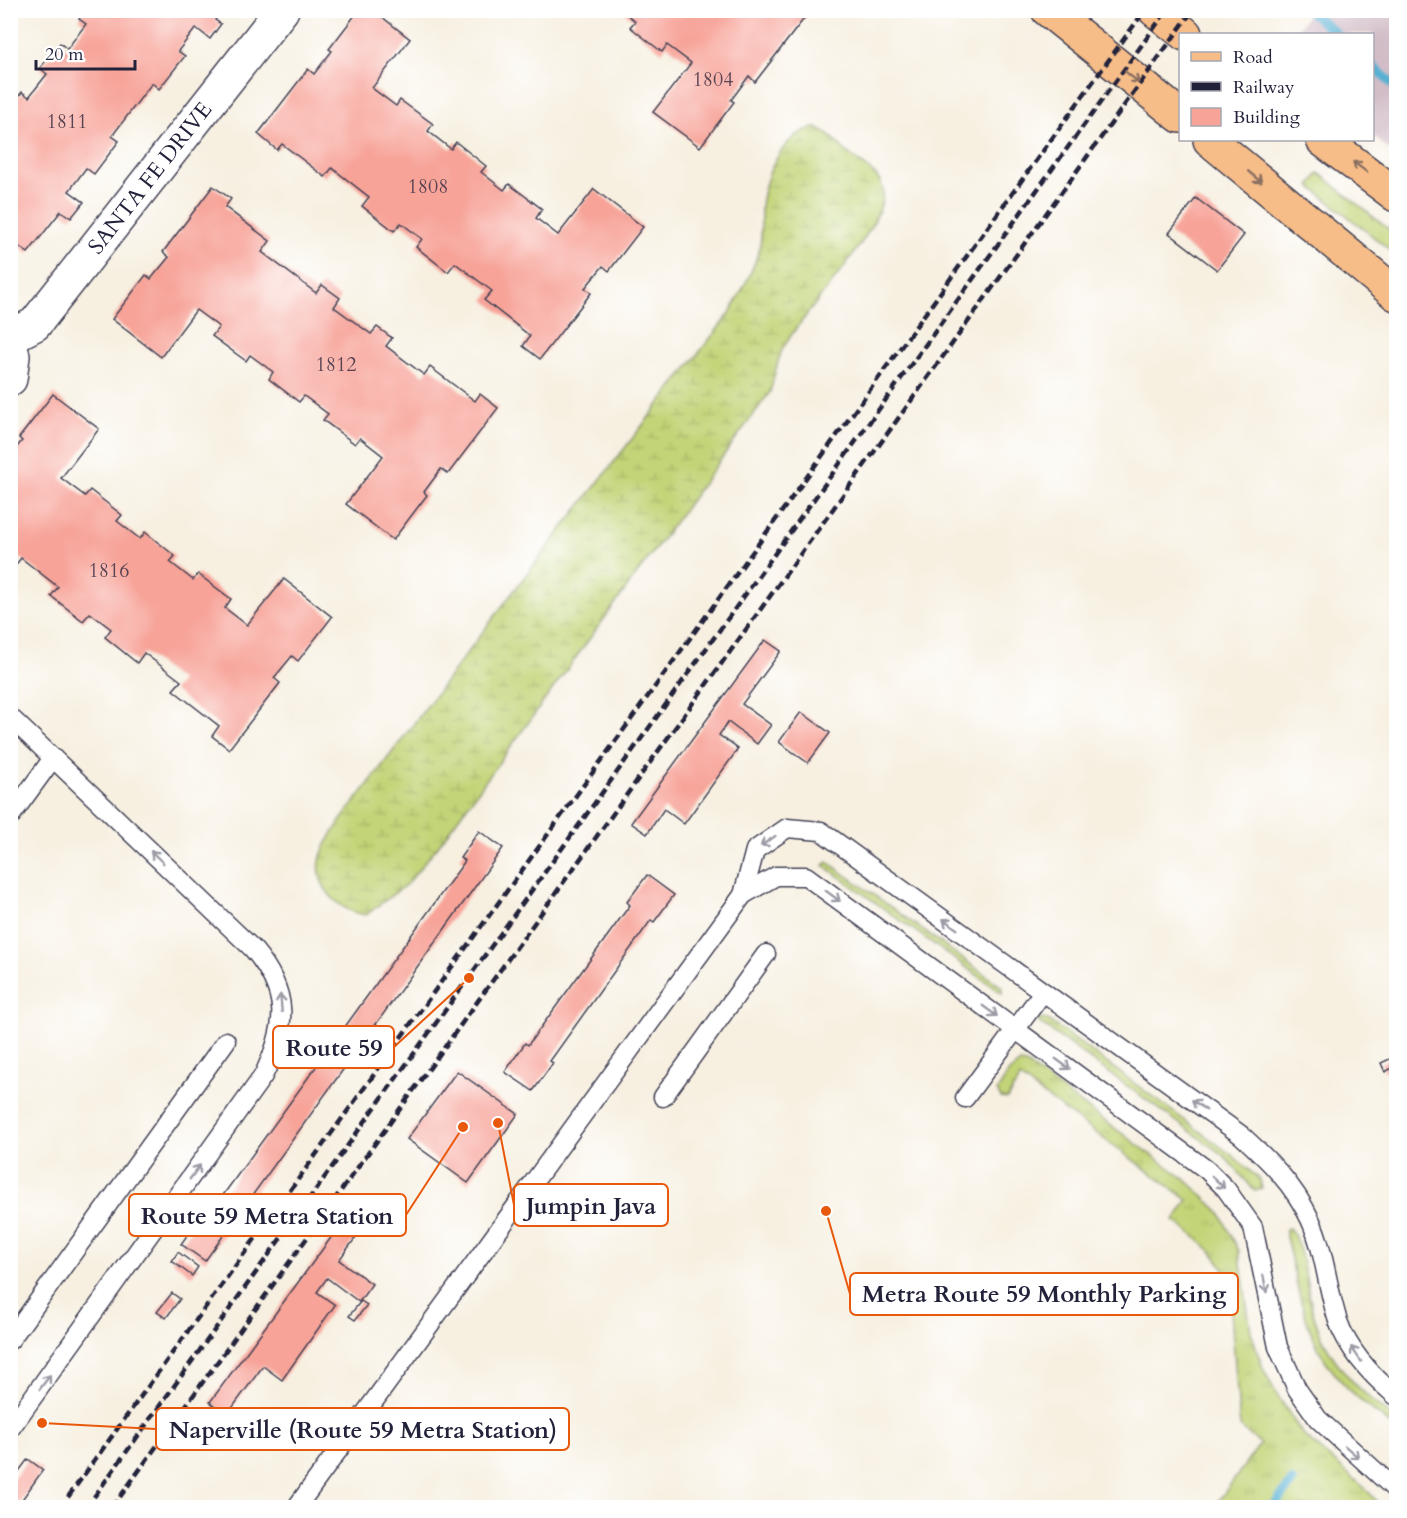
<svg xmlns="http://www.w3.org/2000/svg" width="1407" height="1518" font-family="Cardo,serif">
  <defs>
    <pattern id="grass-tufts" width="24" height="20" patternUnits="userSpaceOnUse" patternTransform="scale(1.5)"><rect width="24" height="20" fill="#c2d477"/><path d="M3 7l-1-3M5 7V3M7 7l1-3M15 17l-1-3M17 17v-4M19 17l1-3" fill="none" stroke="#a6b668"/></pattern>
    <pattern id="wetland-marsh" width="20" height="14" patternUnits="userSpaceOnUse" patternTransform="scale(1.5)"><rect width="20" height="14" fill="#c2d477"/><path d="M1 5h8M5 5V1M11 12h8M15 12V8" fill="none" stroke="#a6b668"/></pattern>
  </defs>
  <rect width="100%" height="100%" fill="#fff"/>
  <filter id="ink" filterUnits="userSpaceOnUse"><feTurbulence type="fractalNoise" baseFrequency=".0167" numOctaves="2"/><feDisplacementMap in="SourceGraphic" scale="12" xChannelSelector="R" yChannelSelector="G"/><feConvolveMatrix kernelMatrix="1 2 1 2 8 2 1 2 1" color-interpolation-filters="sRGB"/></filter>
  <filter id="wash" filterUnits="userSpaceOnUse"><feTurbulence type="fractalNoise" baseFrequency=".008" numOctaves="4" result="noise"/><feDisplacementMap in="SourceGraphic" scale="24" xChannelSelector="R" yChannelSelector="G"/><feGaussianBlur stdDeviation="1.35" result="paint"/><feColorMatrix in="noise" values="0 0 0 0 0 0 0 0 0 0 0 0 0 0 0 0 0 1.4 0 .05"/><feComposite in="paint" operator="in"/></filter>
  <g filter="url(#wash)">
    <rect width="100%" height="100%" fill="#f7f0e1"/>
    <!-- industrial -->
    <path fill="#d2bdc7" d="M1311 11H1396V156L1373 136 1372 34H1293Z"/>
    <!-- grass -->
    <g fill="url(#grass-tufts)" stroke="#727b59" stroke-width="1.5">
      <path d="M1319 173 1396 235V255L1310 186Z"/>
      <path d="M828 862 1002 987V993L827 868 824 865Z"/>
      <path d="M1040 1019 1048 1020 1232 1155 1260 1180 1262 1189 1255 1191 1223 1155 1037 1021Z"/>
      <path d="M1020 1063 1026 1064 1185 1179 1219 1211 1239 1251 1251 1332 1263 1368 1276 1393 1303 1435 1367 1490 1382 1507H1214L1260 1444 1240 1427 1228 1276C1215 1250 1197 1238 1174 1221L1188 1200 1020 1078 1007 1099 1001 1098 997 1091 1009 1072Z"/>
      <path d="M1289 1228C1303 1242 1307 1292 1313 1313 1326 1360 1359 1391 1396 1420V1429C1374 1411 1350 1394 1332 1370 1303 1332 1297 1282 1286 1237V1229Z"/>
    </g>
    <!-- wetland -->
    <path fill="url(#wetland-marsh)" stroke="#727b59" stroke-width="1.5" d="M818 128C837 138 838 146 853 157 863 166 877 172 882 186 894 221 801 314 783 348 777 361 774 378 770 392L438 846 408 883 366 915C336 910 310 883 323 851 327 841 334 832 339 823L519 584 730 313C741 291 755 269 760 245 763 230 759 214 762 199 767 170 786 129 818 128Z"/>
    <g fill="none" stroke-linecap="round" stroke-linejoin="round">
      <!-- stream -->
      <g stroke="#56b1d3" stroke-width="10">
        <path d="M1309 10 1336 34"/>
        <path d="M1372 66 1396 87"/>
        <path d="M1273 1508 1292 1482"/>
      </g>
    </g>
    <g id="blocks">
      <!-- building -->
      <g fill="#f7a398">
        <path d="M85 10H222L215 20 221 24 210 39 196 28 178 51 185 56 159 89 152 83 112 136 119 141 94 174 86 168 69 191 84 202 71 218 61 211 28 253 10 240V107L22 92 29 97 47 74 40 68 60 43 67 49 86 24 79 19Z"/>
        <path d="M359 10H373L410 39 372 88 396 106 400 100 433 124 428 131 451 149 456 142 486 166 481 172 504 190 509 184 542 209 536 218 558 235 594 189 643 227 609 271 603 266 585 288 591 293 540 359 523 346 530 336 484 300 492 291 455 263 448 272 416 247 422 239 401 223 394 231 362 206 369 197 332 168 325 177 282 144 277 150 258 134 308 69 314 74 332 51 329 49Z"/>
        <path d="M621 10H799L806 16 755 82 749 76 731 100 734 102 700 147 653 112 691 63 667 45 662 52 630 27 635 21Z"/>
        <path d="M213 186 231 199 225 207 270 241 262 252 316 293 322 285 340 298 334 307 371 334 377 327 392 338 386 346 424 375 430 367 475 401 480 394 498 408 448 474 441 469 424 492 427 495 393 540 346 504 383 456 360 438 355 444 323 420 328 414 304 396 299 402 269 379 273 372 250 355 246 361 212 336 219 327 196 310 161 357 112 319 146 275 151 279 169 257 163 252Z"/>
        <path d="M1196 198 1244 235 1217 270 1169 233Z"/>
        <path d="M53 394 99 429 61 478 85 496 90 490 122 515 117 521 140 539 145 532 175 556 170 562 193 580 198 574 231 599 225 608 247 625 284 579 332 617 298 661 292 656 274 678 280 683 229 749 212 736 219 726 173 690 181 681 144 653 137 663 105 637 111 629 90 613 83 621 51 596 58 587 21 558 14 567 10 564V455L22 441 19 438Z"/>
        <path d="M765 640 781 651 742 704 771 725 757 744 728 722 719 735 738 749 684 824 664 809 647 834 631 823Z"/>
        <path d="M801 712 830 733 808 763 779 742Z"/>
        <path d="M479 831 503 848 205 1261 181 1244 200 1217 205 1220 465 861 460 858Z"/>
        <path d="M647 875 674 895 654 922 651 920 550 1061 553 1063 533 1091 505 1072 525 1043 528 1045 630 905 627 902Z"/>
        <path d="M1396 1056V1066L1385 1072 1381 1063Z"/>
        <path d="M457 1071 518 1114 468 1183 407 1139Z"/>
        <path d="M344 1220 360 1232 339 1260 372 1284 359 1302 327 1278 317 1292 335 1305 282 1380 263 1366 227 1415 210 1402Z"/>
        <path d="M178 1252 198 1267 192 1276 172 1261Z"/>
        <path d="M172 1293 180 1299 166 1318 157 1312Z"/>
        <path d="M361 1301 367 1305 355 1320 349 1316Z"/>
        <path d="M28 1459 43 1470 16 1508H10V1483Z"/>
      </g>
    </g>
  </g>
  <g filter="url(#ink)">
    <use href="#blocks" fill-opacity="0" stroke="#424154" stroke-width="1.5"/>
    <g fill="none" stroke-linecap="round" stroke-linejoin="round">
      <!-- lane casing -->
      <g stroke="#424154" stroke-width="21">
        <g id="lane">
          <path d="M10 717 253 949C290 993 288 1025 263 1076L10 1429"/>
          <path d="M10 817 53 758"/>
          <path d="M743 895 776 876H806L1207 1170 1226 1189 1253 1227 1278 1347 1297 1389 1318 1419 1396 1490"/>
          <path d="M663 1097 766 954"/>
          <path d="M965 1098 1043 992"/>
          <path d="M10 1340 226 1041"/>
          <path d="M296 1508 743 895 755 850 787 828 821 831 1241 1135C1269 1160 1294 1185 1310 1219 1325 1251 1327 1288 1338 1321 1349 1352 1372 1376 1396 1396"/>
        </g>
      </g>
      <!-- street casing -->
      <g stroke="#424154" stroke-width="36">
        <g id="street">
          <path d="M10 337 35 324 282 10"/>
          <path d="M10 343 13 356 10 379"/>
        </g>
      </g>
      <!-- primary casing -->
      <g stroke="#424154" stroke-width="36">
        <g id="primary">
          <path d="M1048 10 1180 116"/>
          <path d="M1155 10 1185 34"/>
          <path d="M1210 140 1396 294"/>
          <path d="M1323 140 1396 195"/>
        </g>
      </g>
      <!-- lane -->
      <use href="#lane" stroke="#fff" stroke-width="18"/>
      <!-- street -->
      <use href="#street" stroke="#fff" stroke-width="33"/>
      <!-- primary -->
      <use href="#primary" stroke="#f7bd88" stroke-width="33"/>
      <!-- rail -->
      <g stroke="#22223b" stroke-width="4.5" stroke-dasharray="9 4.5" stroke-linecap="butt">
        <path d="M60 1508 1145 10"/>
        <path d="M86 1508 1167 10"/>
        <path d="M112 1508 1193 10"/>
      </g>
    </g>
    <!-- one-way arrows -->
    <defs><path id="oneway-shaft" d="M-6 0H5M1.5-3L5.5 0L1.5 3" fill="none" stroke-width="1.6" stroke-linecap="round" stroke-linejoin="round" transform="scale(1.5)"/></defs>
    <g stroke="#8c7062">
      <use href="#oneway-shaft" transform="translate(1132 77) rotate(39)"/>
      <use href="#oneway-shaft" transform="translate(1360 167) rotate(-143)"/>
      <use href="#oneway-shaft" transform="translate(1255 177) rotate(40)"/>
    </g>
    <g stroke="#9c9ca7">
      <use href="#oneway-shaft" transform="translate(768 841) rotate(146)"/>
      <use href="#oneway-shaft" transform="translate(157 857) rotate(-136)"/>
      <use href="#oneway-shaft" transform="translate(833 896) rotate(36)"/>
      <use href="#oneway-shaft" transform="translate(950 924) rotate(-144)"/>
      <use href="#oneway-shaft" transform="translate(281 1003) rotate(-95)"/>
      <use href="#oneway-shaft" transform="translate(990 1011) rotate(36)"/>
      <use href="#oneway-shaft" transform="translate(1063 1064) rotate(36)"/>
      <use href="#oneway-shaft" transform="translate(1199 1105) rotate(-144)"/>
      <use href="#oneway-shaft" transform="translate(195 1172) rotate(-54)"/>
      <use href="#oneway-shaft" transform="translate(1218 1182) rotate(44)"/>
      <use href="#oneway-shaft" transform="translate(1265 1284) rotate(79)"/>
      <use href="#oneway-shaft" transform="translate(1356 1354) rotate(-125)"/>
      <use href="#oneway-shaft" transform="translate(45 1382) rotate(-54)"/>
      <use href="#oneway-shaft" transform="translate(1352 1452) rotate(41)"/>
    </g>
  </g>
  <g text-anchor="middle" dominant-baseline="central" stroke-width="4.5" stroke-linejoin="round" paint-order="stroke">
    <!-- number labels -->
    <g font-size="20" fill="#574252">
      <text x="713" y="79">1804</text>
      <text x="67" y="121">1811</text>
      <text x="428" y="186">1808</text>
      <text x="336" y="364">1812</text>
      <text x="109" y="570">1816</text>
    </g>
    <!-- street labels -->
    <g font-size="22" fill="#22223b" stroke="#fff">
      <text transform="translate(150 178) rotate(-52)">SANTA FE DRIVE</text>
    </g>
  </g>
  <!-- callouts -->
  <path fill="none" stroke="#e8590c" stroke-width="2" d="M469 978L394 1047M498 1123L514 1205M463 1127L406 1215M826 1211L850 1294M42 1423L156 1429"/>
  <g fill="#e8590c" stroke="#fff" stroke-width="2">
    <circle cx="469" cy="978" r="6"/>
    <circle cx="498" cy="1123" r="6"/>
    <circle cx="463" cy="1127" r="6"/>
    <circle cx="826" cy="1211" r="6"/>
    <circle cx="42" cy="1423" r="6"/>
  </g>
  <g fill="#fff" stroke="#e8590c" stroke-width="2">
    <rect x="273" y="1026" width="121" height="42" rx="6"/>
    <rect x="514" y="1184" width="154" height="42" rx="6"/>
    <rect x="129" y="1194" width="277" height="42" rx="6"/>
    <rect x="850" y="1273" width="388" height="42" rx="6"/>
    <rect x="156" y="1408" width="413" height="42" rx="6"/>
  </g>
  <g font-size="24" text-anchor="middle" font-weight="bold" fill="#22223b">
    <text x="334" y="1056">Route 59</text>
    <text x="591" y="1214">Jumpin Java</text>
    <text x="267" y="1224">Route 59 Metra Station</text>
    <text x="1044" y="1302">Metra Route 59 Monthly Parking</text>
    <text x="363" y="1438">Naperville (Route 59 Metra Station)</text>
  </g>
  <!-- margin -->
  <rect width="1407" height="1518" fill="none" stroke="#fff" stroke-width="36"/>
  <!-- legend -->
  <rect x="1179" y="33" width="195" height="108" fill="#ffffff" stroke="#a7a7b1" stroke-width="1.5"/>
  <rect x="1191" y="52" width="30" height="9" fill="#f7bd88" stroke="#a7a7b1" stroke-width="1.5"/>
  <text x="1233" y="63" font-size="18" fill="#22223b">Road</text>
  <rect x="1191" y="82" width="30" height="9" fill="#22223b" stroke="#a7a7b1" stroke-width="1.5"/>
  <text x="1233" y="93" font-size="18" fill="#22223b">Railway</text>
  <rect x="1191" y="108" width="30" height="18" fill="#f7a398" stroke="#a7a7b1" stroke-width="1.5"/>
  <text x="1233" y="123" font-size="18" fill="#22223b">Building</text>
  <!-- scale -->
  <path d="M36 60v9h99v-9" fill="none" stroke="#22223b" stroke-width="3"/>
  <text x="45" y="60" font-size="18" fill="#22223b" stroke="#ffffff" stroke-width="4.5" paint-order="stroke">20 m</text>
</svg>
